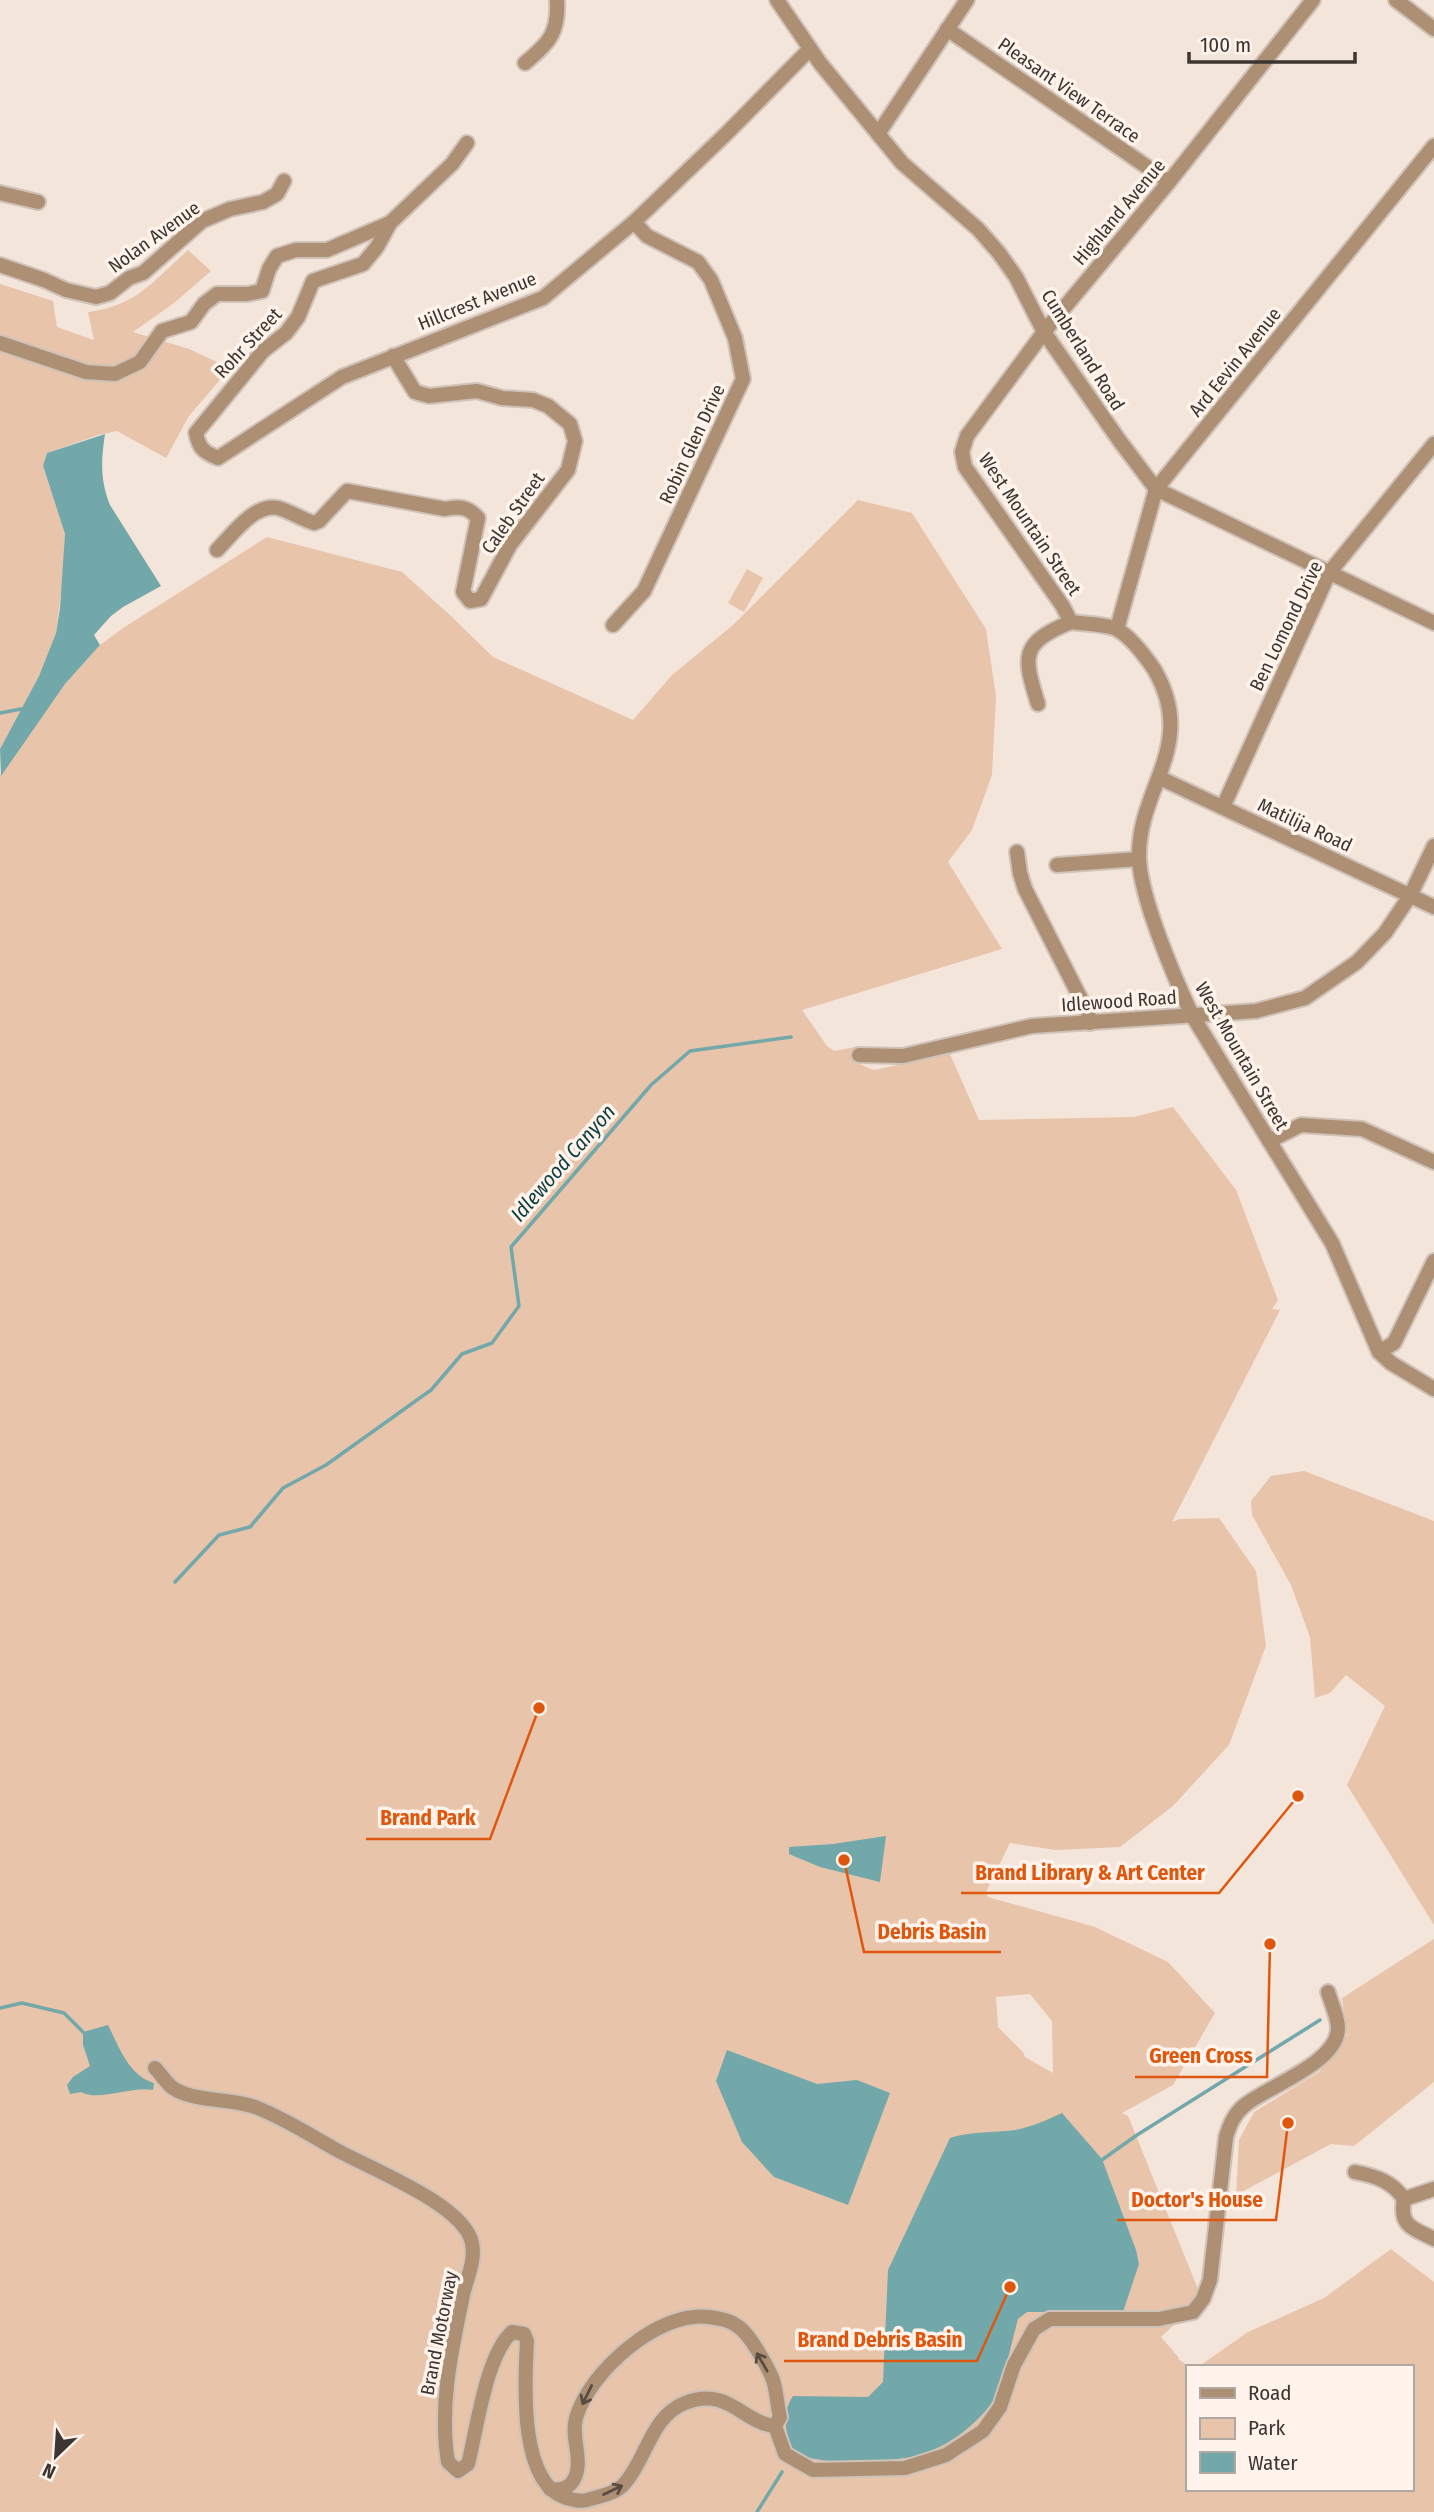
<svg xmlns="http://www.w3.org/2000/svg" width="1434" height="2512" font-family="'Fira Sans Condensed',sans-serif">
  <rect width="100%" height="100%" fill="#f4e5db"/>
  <!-- green -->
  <g fill="#e8c4aa" fill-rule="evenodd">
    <path d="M188 250 211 271 174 303 133 332 189 349 230 368 189 416 166 458 117 431 98 435 47 453 43 467 65 534 64 568 56 633 39 676 0 749V284L53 301 57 327 94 340 88 312C137 306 153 281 188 250Z"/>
    <path d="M858 500 912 513 986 629 996 696 992 775 972 830 948 862 1002 949 802 1010 827 1046 834 1051 855 1047 857 1063 874 1070 950 1054 979 1120 1134 1117 1173 1107 1236 1190 1278 1300 1272 1309 1280 1310 1172 1522 1179 1519 1219 1518 1256 1571 1266 1646 1229 1745 1173 1806 1120 1847 1056 1850 1010 1843 986 1892 988 1897 1095 1927 1168 1962 1215 2013 1173 2085 1122 2113 1128 2116 1202 2299 1161 2337 1179 2358 1178 2359 1190 2367H1187V2489H1411V2367H1198L1248 2332 1324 2298 1391 2249 1434 2282V2512H0V775L65 684 100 645 123 628 267 537 402 572 451 616 493 657 633 720 672 675 732 626ZM1030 1994 1052 2021 1053 2073 1025 2057 1023 2052 998 2027 996 1997Z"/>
    <path d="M747 569 763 578 744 612 728 603Z"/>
    <path d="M1304 1471 1434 1521V1925L1347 1785 1385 1706 1346 1675 1330 1693 1315 1698 1310 1637 1291 1585 1252 1515 1251 1501 1271 1476Z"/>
    <path d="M1434 1939V2082L1354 2146 1331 2144 1236 2195 1239 2140 1254 2112 1319 2072 1347 2035 1342 1998Z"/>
  </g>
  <!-- water -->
  <g fill="#72a8aa">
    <path d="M105 434C101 460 100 480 110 505L161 586 123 607 111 616 94 635 100 645 65 684 1 776 0 749 39 676 56 633 60 608 65 534 43 466 47 453Z"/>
    <path d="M886 1836 880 1882 820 1867 789 1854V1847L833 1844Z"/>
    <path d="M108 2025C119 2047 129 2076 154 2083L153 2090C132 2086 98 2102 81 2092L70 2094 67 2085 73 2077 90 2066 83 2045V2032Z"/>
    <path d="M727 2050 817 2084 857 2080 890 2093 848 2205 774 2177 742 2142 716 2081Z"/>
    <path d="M1062 2113 1102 2159 1136 2250 1139 2264 1123 2312H1027L1018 2319C1013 2337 1002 2388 993 2401 977 2424 952 2443 926 2453 905 2462 811 2468 795 2451 789 2445 787 2435 786 2427 784 2416 787 2405 793 2396L868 2397 883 2382 888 2270 950 2138C971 2131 993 2133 1015 2130 1032 2127 1047 2120 1062 2113Z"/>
  </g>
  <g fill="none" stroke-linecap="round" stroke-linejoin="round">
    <!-- stream -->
    <g stroke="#72a8aa" stroke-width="3.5">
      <path d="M0 713 21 709"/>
      <path d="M175 1582 219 1535 250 1527 283 1488 326 1465 431 1390 462 1354 492 1343 519 1306 511 1247 651 1085 690 1051 791 1037"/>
      <path d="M0 2008 22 2003 64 2013 83 2032"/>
      <path d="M1099 2162 1137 2135 1320 2020"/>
      <path d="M757 2512 782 2472"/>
    </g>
    <!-- street casing -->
    <g stroke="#cfc2b9" stroke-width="18">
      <g id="street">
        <path d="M777 0 820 63 902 163 978 229 999 253 1016 277 1044 332 1119 440 1156 489 1434 623"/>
        <path d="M1313 0 1169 182 1044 332 967 436 962 452 965 467 1062 605 1071 622C1083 624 1109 624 1118 630 1132 638 1145 656 1154 669 1199 746 1137 787 1139 859 1141 899 1174 977 1192 1015L1332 1243 1379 1352 1391 1363 1434 1389"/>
        <path d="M1396 0 1434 29"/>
        <path d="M947 29 1169 182"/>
        <path d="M525 63C549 43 559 33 557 0"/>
        <path d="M878 134 967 0"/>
        <path d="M467 143 452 164 390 223 377 247 363 264 313 281 298 317 286 333 263 351 196 433C199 448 203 452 218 458L342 377 543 298 634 222 727 133 810 49"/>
        <path d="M0 193 38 202"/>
        <path d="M0 265 44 280 66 290 96 297 110 293 129 278 143 273 202 221 230 209 263 202 277 194 284 181"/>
        <path d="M0 343 86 372 115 374 140 362 162 331 191 322 204 304 217 294H247L262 291 269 269 277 256 296 250H327L390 223"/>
        <path d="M217 550C232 535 254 503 278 508 290 511 301 519 314 523L319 521 347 491 445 509C460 506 468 507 478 518L463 592 470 601 481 599 510 545 568 470 575 441 570 424 548 406 533 400 502 398 477 391 429 396 415 392 393 356"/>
        <path d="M613 625 644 591 743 379 735 338 711 280 698 262 647 236 634 222"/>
        <path d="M1117 629 1156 489 1434 146"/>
        <path d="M1038 704C1023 656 1020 643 1071 622"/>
        <path d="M1160 778 1434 907"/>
        <path d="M1223 807 1329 573 1434 444"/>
        <path d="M1017 852 1020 873 1025 889 1088 1013 1090 1023"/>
        <path d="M1057 865 1139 859"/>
        <path d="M859 1055 903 1056 1032 1026 1256 1011 1305 998 1357 962 1385 933 1410 896 1434 846"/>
        <path d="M1269 1141 1301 1125 1362 1129 1434 1162"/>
        <path d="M1379 1352 1394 1343 1434 1261"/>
        <path d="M155 2068C161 2074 166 2083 173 2088 193 2102 231 2098 255 2107 284 2118 308 2134 335 2149 368 2168 464 2204 472 2243 476 2263 465 2281 462 2300 451 2353 439 2408 448 2462L458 2471 468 2464C477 2429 486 2355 512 2332L524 2334 527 2341C525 2380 518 2483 566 2498 574 2500 579 2502 587 2500 600 2496 616 2494 625 2483 647 2458 651 2416 685 2403 728 2386 743 2423 775 2426"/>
        <path d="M1355 2172C1375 2176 1392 2181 1404 2199"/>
        <path d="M1404 2199C1399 2227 1413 2228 1434 2239"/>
        <path d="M1404 2199 1434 2189"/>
        <path d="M550 2489C564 2491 574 2486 577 2471 581 2455 571 2436 576 2418 589 2372 659 2310 709 2317 724 2319 735 2321 746 2334 754 2343 769 2369 773 2380 777 2392 777 2406 780 2417L775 2426 785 2454 813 2470 905 2468 946 2455 983 2431 1000 2407 1014 2365 1034 2329 1050 2319H1159L1193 2312 1203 2299 1210 2280 1226 2137C1230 2124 1234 2114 1245 2105 1268 2086 1338 2063 1338 2028 1338 2017 1331 2003 1328 1992"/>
      </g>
    </g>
    <!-- street -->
    <use href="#street" stroke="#ad9074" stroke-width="14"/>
  </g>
  <!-- one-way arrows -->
  <defs><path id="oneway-shaft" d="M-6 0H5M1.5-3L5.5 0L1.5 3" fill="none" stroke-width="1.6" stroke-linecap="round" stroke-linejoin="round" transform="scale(1.75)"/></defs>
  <g stroke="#584c42">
    <use href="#oneway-shaft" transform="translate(762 2362) rotate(-120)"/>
    <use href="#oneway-shaft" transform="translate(587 2395) rotate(116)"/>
    <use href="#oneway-shaft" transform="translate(613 2490) rotate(-26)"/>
  </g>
  <g text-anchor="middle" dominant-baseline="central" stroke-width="7" stroke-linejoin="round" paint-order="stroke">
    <!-- street labels -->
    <g font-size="19" fill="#3c3632" stroke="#fff3eb">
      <text transform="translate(1069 90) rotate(35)">Pleasant View Terrace</text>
      <text transform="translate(1119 212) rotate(-50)">Highland Avenue</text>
      <text transform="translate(154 237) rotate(-36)">Nolan Avenue</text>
      <text transform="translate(477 301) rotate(-22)">Hillcrest Avenue</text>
      <text transform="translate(248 343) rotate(-47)">Rohr Street</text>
      <text transform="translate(1083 350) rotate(58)">Cumberland Road</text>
      <text transform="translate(1235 362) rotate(-51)">Ard Eevin Avenue</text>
      <text transform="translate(692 444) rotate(-65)">Robin Glen Drive</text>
      <text transform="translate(513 513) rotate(-55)">Caleb Street</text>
      <text transform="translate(1030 524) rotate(56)">West Mountain Street</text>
      <text transform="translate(1286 626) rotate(-64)">Ben Lomond Drive</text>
      <text transform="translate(1305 825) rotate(25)">Matilija Road</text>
      <text transform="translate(1119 1001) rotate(-4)">Idlewood Road</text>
      <text transform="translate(1242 1056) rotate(60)">West Mountain Street</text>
      <text transform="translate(439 2333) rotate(-79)">Brand Motorway</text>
    </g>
    <!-- water labels -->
    <g font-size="21" font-style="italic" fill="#093f40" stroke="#fff3eb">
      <text transform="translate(563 1163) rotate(-49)">Idlewood Canyon</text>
    </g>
  </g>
  <!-- callouts -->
  <path fill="none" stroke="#df570e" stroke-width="2.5" d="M539 1708L490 1839H366M1298 1796L1219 1893H961M844 1860L864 1952H1001M1270 1944L1267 2077H1135M1288 2123L1276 2220H1117M1010 2287L977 2361H784"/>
  <g fill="#df570e" stroke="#fff3eb" stroke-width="2.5">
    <circle cx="539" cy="1708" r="7"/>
    <circle cx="1298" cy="1796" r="7"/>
    <circle cx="844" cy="1860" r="7"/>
    <circle cx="1270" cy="1944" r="7"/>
    <circle cx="1288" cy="2123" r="7"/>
    <circle cx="1010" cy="2287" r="7"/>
  </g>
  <g font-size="21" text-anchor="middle" font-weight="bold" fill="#df570e" stroke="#fff3eb" stroke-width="7" stroke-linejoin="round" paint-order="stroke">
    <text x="428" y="1825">Brand Park</text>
    <text x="1090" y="1880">Brand Library &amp; Art Center</text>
    <text x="932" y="1939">Debris Basin</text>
    <text x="1201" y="2063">Green Cross</text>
    <text x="1197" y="2207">Doctor's House</text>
    <text x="880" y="2347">Brand Debris Basin</text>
  </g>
  <!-- legend -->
  <rect x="1186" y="2365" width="228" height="126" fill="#fff3eb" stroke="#b1a7a1" stroke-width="2"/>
  <rect x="1200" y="2388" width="35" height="10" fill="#ad9074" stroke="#b1a7a1" stroke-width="2"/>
  <text x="1248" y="2400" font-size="21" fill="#3c3632">Road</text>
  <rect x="1200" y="2418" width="35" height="21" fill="#e8c4aa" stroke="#b1a7a1" stroke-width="2"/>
  <text x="1248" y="2435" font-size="21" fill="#3c3632">Park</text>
  <rect x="1200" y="2452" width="35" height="21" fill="#72a8aa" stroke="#b1a7a1" stroke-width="2"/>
  <text x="1248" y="2470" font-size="21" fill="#3c3632">Water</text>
  <!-- north arrow -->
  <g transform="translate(56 2456) rotate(205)" stroke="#fff3eb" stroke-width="5" paint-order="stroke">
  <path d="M0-5L12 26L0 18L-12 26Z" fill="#3c3632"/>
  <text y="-10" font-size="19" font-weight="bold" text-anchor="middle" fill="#3c3632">N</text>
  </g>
  <!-- scale -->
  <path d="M1189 52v10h166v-10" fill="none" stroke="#3c3632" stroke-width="3.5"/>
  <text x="1200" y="52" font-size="21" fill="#3c3632" stroke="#fff3eb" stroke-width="5" paint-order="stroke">100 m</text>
</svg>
